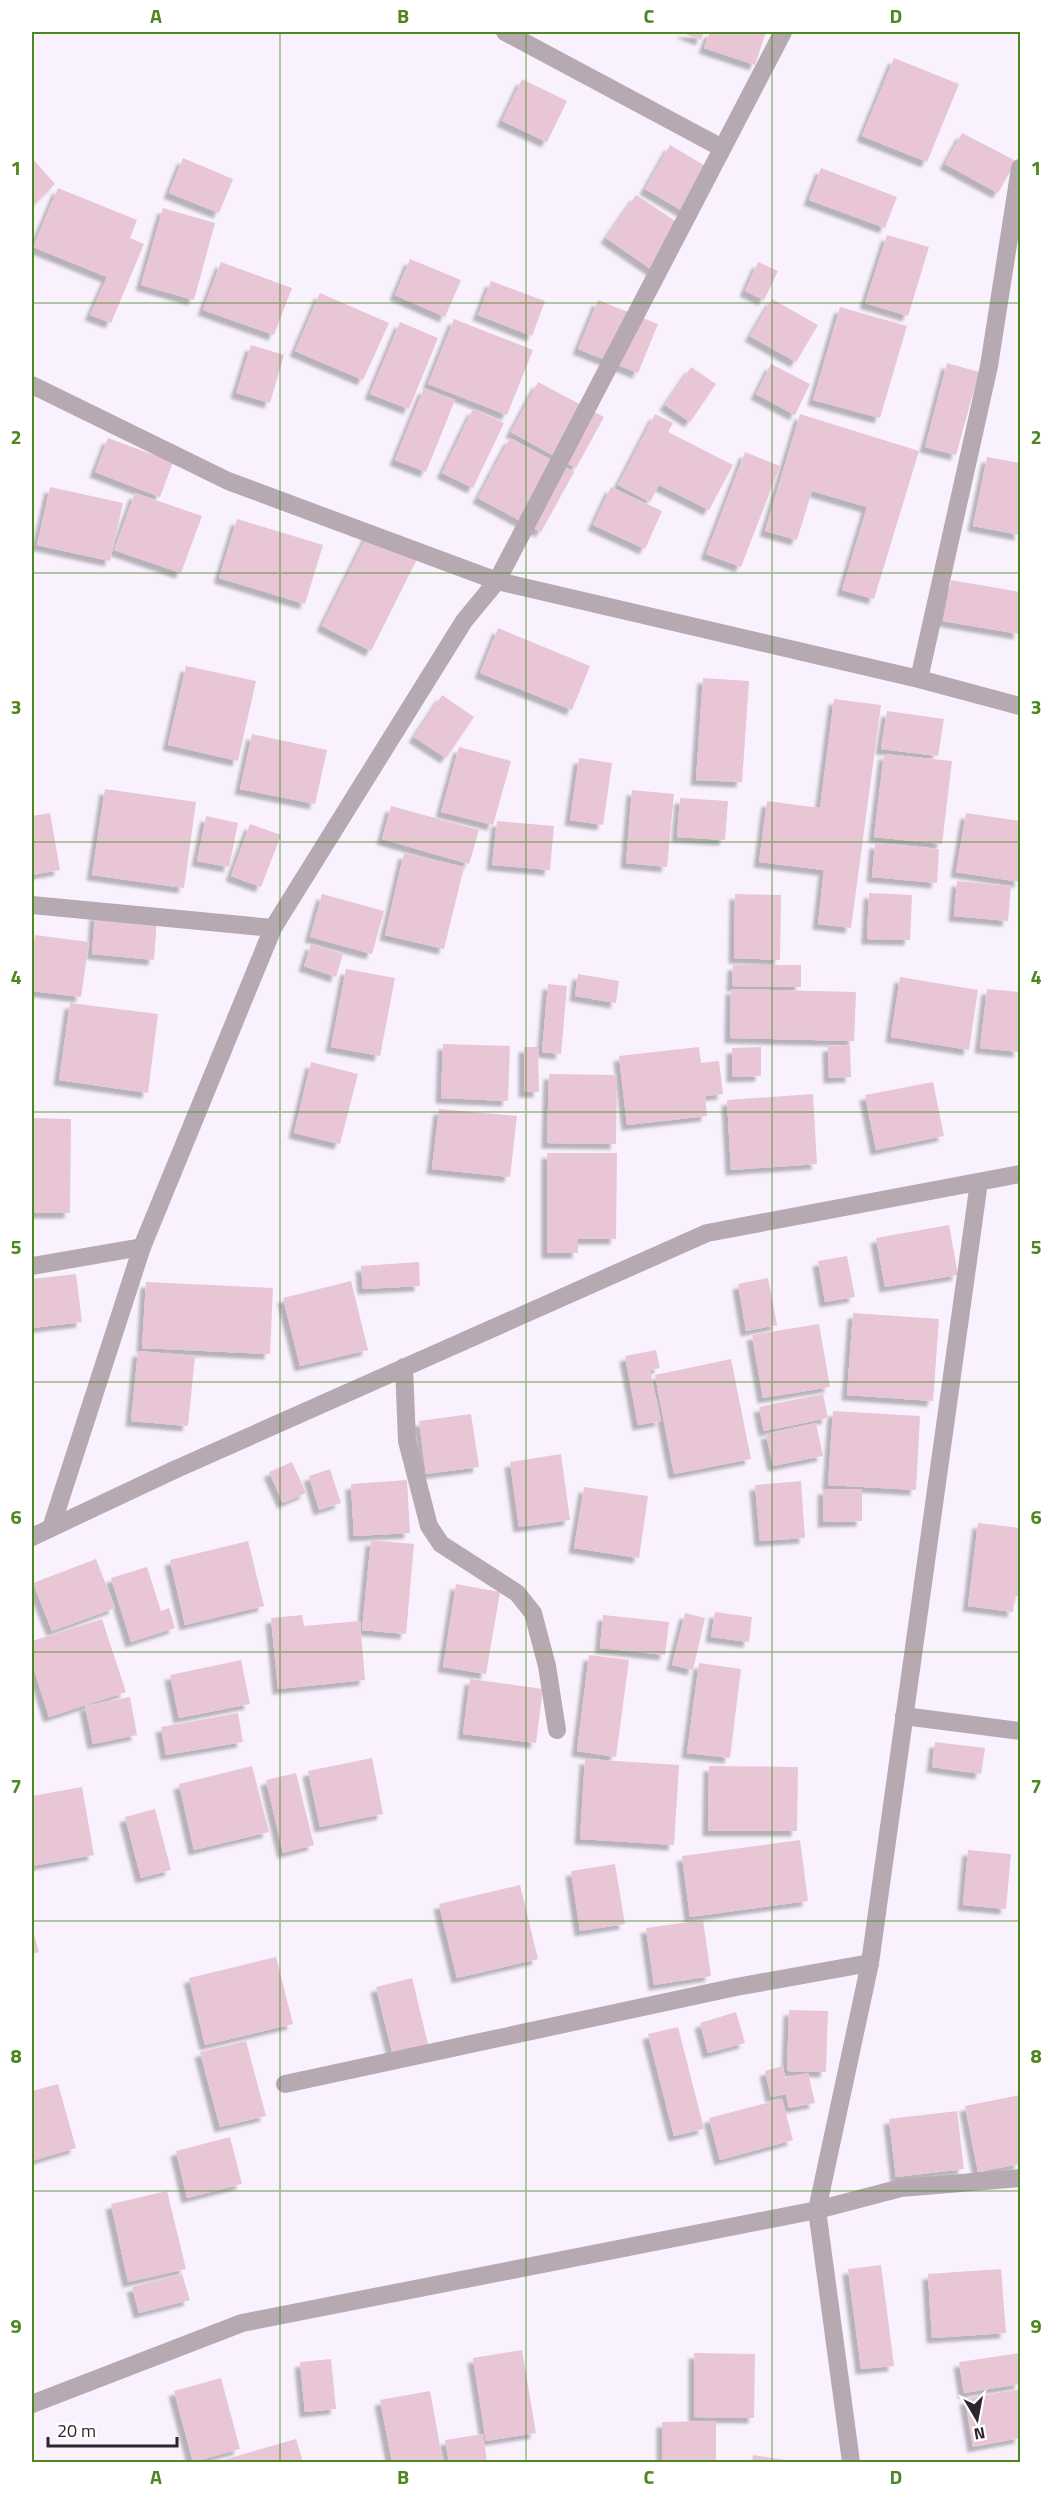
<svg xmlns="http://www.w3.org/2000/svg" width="1052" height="2494" font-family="'Titillium Web',sans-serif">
  <defs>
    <filter id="shadow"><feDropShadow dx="-5.5" dy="5.5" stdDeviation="1.5" flood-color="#0004"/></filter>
  </defs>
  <rect width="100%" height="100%" fill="#f9f2fe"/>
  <!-- building -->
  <g fill="#e8c6d5" filter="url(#shadow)">
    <path d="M681 32H704L701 40Z"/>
    <path d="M710 32H766L755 65 704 48Z"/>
    <path d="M894 58 959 84 927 162 862 136Z"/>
    <path d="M522 79 567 101 547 142 502 121Z"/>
    <path d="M962 133 1016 161 998 193 945 164Z"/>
    <path d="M670 145 719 174 693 217 645 189Z"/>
    <path d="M32 158 55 184 32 206Z"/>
    <path d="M183 158 233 179 219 213 169 193Z"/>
    <path d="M821 168 897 197 885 228 809 200Z"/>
    <path d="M58 188 137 220 130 238 144 244 111 323 90 315 107 277 33 247Z"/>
    <path d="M636 195 689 230 658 274 606 238Z"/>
    <path d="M163 208 215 223 194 300 141 285Z"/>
    <path d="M887 235 929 247 908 316 865 303Z"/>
    <path d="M410 259 461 280 445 317 395 295Z"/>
    <path d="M221 262 292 288 274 335 203 310Z"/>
    <path d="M758 262 778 271 764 300 745 291Z"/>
    <path d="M491 281 545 301 532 336 478 315Z"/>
    <path d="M320 293 389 323 363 380 295 351Z"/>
    <path d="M772 299 818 325 796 362 750 336Z"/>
    <path d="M598 300 658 324 638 373 578 349Z"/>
    <path d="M840 307 907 326 880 418 813 400Z"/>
    <path d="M454 319 533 350 507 415 428 384Z"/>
    <path d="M400 322 438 338 409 409 370 394Z"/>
    <path d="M251 345 284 355 270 403 236 393Z"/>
    <path d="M947 363 979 372 956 455 925 447Z"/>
    <path d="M771 364 810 384 795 415 756 394Z"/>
    <path d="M691 367 716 384 690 422 665 405Z"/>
    <path d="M538 382 604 417 576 468 511 432Z"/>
    <path d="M424 388 455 400 426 472 395 460Z"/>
    <path d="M473 409 504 423 473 488 442 473Z"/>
    <path d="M655 414 673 423 668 432 733 465 709 510 659 485 650 502 618 485Z"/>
    <path d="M800 414 919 451 874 599 842 590 867 507 812 491 797 540 765 531Z"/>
    <path d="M108 438 173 462 160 497 95 472Z"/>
    <path d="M510 438 574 472 541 532 478 498Z"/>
    <path d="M745 452 780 466 741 567 706 554Z"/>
    <path d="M987 457 1020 463V535L973 526Z"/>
    <path d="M50 487 123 503 110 561 37 545Z"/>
    <path d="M611 487 662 511 645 549 593 525Z"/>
    <path d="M135 493 202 516 181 573 114 550Z"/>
    <path d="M237 519 323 545 305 604 219 578Z"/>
    <path d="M371 528 420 553 371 651 322 626Z"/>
    <path d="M951 580 1020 592 1019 634 943 621Z"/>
    <path d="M498 628 590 666 572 710 480 673Z"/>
    <path d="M186 666 256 681 238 761 168 745Z"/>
    <path d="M703 678 749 681 742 782 696 780Z"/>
    <path d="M442 695 474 717 446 758 414 737Z"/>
    <path d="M834 699 881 705 851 928 818 924 824 870 759 862 767 801 820 808Z"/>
    <path d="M887 711 944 719 938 756 881 749Z"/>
    <path d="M252 734 327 750 315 804 240 789Z"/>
    <path d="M459 747 511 761 493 825 441 812Z"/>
    <path d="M884 754 952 761 942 844 874 837Z"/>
    <path d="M579 758 612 763 603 825 570 820Z"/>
    <path d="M105 789 196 802 184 888 92 875Z"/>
    <path d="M632 790 674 794 667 867 626 863Z"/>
    <path d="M680 798 728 801 725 840 677 837Z"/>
    <path d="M391 806 479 830 469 864 382 839Z"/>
    <path d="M50 813 60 870 32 875V816Z"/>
    <path d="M966 813 1020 821V882L956 872Z"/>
    <path d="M206 816 238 823 229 867 197 861Z"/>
    <path d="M497 821 554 826 550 870 492 865Z"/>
    <path d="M250 824 281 835 261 887 231 876Z"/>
    <path d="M875 843 939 849 937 883 872 877Z"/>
    <path d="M404 853 464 867 444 949 385 935Z"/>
    <path d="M957 881 1011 886 1008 921 954 916Z"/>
    <path d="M869 893 912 895 910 940 867 939Z"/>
    <path d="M322 894 384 911 372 954 310 937Z"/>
    <path d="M735 894 781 895 780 960 734 958Z"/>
    <path d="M95 914 157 919 154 960 92 954Z"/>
    <path d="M35 935 89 942 81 997 32 991V958Z"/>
    <path d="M311 944 343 954 336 977 304 966Z"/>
    <path d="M733 965H801V987L732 986Z"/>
    <path d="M346 969 395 978 380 1056 331 1047Z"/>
    <path d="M578 974 619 981 616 1003 575 996Z"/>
    <path d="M900 977 978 990 969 1050 891 1037Z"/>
    <path d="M548 984 567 986 561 1054 542 1052Z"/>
    <path d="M731 989 856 992 854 1041 730 1038Z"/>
    <path d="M987 989 1020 992 1019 1052 980 1048Z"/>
    <path d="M70 1003 158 1014 148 1093 59 1080Z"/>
    <path d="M443 1044 510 1046 508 1101 441 1098Z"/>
    <path d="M850 1045 851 1077 829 1078 828 1046Z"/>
    <path d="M524 1047H538L539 1092H524Z"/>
    <path d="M699 1047 701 1063 719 1061 723 1094 705 1096 707 1116 627 1125 619 1056Z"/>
    <path d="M761 1047V1076L732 1077V1048Z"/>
    <path d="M311 1062 358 1074 340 1144 294 1133Z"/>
    <path d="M549 1074 617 1075 616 1144 547 1143Z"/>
    <path d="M933 1082 944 1136 876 1150 865 1095Z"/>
    <path d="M813 1094 817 1164 731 1170 727 1100Z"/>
    <path d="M439 1109 517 1116 510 1177 432 1169Z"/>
    <path d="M32 1118 71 1119 70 1213H32Z"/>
    <path d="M547 1153H617L616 1239H578V1253H547Z"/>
    <path d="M949 1225 958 1275 885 1287 876 1238Z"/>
    <path d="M847 1256 855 1297 825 1302 818 1261Z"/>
    <path d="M419 1262 420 1286 363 1289 361 1266Z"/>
    <path d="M76 1274 82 1322 32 1328V1279Z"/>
    <path d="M768 1278 777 1325 746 1331 738 1284Z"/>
    <path d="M351 1281 368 1350 300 1366 283 1298Z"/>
    <path d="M146 1282 273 1288 270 1354 142 1348Z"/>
    <path d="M853 1313 939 1319 933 1401 847 1395Z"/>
    <path d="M819 1324 830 1387 763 1398 752 1335Z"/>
    <path d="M656 1350 660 1368 650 1370 661 1421 638 1425 625 1356Z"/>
    <path d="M138 1351 195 1356 188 1426 131 1421Z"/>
    <path d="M731 1359 751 1459 674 1474 655 1375Z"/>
    <path d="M823 1394 828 1418 764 1431 759 1407Z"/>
    <path d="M833 1411 920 1416 916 1490 828 1485Z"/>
    <path d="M471 1414 479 1467 426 1474 419 1421Z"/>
    <path d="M816 1423 823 1456 773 1466 766 1434Z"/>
    <path d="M561 1454 570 1520 519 1527 510 1462Z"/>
    <path d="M292 1462 306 1493 283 1503 269 1472Z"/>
    <path d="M330 1469 341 1503 319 1510 309 1476Z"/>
    <path d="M407 1480 410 1533 354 1536 351 1484Z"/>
    <path d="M801 1481 805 1538 760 1541 755 1485Z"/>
    <path d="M584 1487 648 1496 639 1558 574 1548Z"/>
    <path d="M823 1489H862V1521L823 1522Z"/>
    <path d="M978 1523 1020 1528V1597L1015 1596 1013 1612 968 1606Z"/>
    <path d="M371 1540 414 1544 406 1634 362 1630Z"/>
    <path d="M248 1541 264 1606 185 1625 170 1560Z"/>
    <path d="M96 1559 115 1608 52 1631 33 1583Z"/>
    <path d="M147 1567 161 1611 169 1608 175 1628 131 1642 111 1578Z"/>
    <path d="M456 1584 500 1592 486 1674 443 1667Z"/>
    <path d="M715 1612 752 1617 749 1642 711 1637Z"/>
    <path d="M685 1613 705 1618 693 1670 672 1665Z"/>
    <path d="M302 1615 304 1626 360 1621 365 1680 278 1689 271 1618Z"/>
    <path d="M603 1615 669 1622 665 1655 600 1648Z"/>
    <path d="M102 1619 126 1692 49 1717 32 1663V1641Z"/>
    <path d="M589 1655 629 1660 616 1757 577 1751Z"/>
    <path d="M241 1660 250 1704 179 1718 170 1675Z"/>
    <path d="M699 1663 741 1669 730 1758 687 1753Z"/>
    <path d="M470 1679 543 1689 536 1743 463 1734Z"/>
    <path d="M130 1697 137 1735 93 1744 85 1706Z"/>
    <path d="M238 1713 243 1742 166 1755 161 1727Z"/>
    <path d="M935 1742 985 1748 981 1774 932 1767Z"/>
    <path d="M372 1758 383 1814 320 1827 308 1771Z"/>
    <path d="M585 1759 679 1765 674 1845 580 1839Z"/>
    <path d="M252 1766 269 1832 194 1850 179 1784Z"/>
    <path d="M709 1766 798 1767 797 1831H708Z"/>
    <path d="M296 1773 314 1845 283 1853 266 1780Z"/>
    <path d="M82 1787 94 1855 32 1866V1796Z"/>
    <path d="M155 1809 171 1870 141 1878 125 1817Z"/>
    <path d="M800 1840 808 1901 690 1917 682 1856Z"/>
    <path d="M968 1850 1011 1854 1006 1909 963 1905Z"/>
    <path d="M615 1864 625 1924 580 1931 571 1871Z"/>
    <path d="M520 1885 538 1959 457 1978 439 1904Z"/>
    <path d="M703 1920 711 1976 654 1985 646 1928Z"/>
    <path d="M32 1928 39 1952 32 1954Z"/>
    <path d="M276 1957 293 2024 205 2045 189 1978Z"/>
    <path d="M412 1978 429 2048 393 2056 376 1987Z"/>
    <path d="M789 2010 828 2011 826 2072 787 2071Z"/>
    <path d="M736 2012 745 2043 708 2053 700 2023Z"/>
    <path d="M678 2027 704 2129 674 2136 648 2034Z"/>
    <path d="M246 2041 266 2116 220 2127 200 2052Z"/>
    <path d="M783 2066 785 2078 808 2073 815 2103 789 2108 786 2094 771 2097 765 2071Z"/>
    <path d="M58 2084 76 2148 32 2161V2091Z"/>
    <path d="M1020 2095V2164L978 2172 965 2106Z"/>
    <path d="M782 2099 793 2140 720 2160 709 2118Z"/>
    <path d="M957 2111 964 2169 896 2177 889 2119Z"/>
    <path d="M230 2137 242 2184 187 2198 176 2151Z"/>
    <path d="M167 2191 186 2269 128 2282 111 2204Z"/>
    <path d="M881 2265 894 2366 861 2369 848 2269Z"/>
    <path d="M1001 2269 1006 2333 932 2338 928 2274Z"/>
    <path d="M182 2274 190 2300 139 2313 132 2287Z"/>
    <path d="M522 2350 536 2433 486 2441 473 2358Z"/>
    <path d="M694 2353 755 2354 754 2418 694 2417Z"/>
    <path d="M1020 2353V2384L964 2393 959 2362Z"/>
    <path d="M331 2359 336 2409 305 2412 300 2362Z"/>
    <path d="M221 2378 240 2449 193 2462 174 2391Z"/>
    <path d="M1020 2389V2438L973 2447 965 2399Z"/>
    <path d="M430 2391 443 2462H392L380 2400Z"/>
    <path d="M716 2421V2462H662V2422Z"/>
    <path d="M483 2434 487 2462H449L445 2440Z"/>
    <path d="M296 2439 303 2462H216Z"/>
    <path d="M753 2455 786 2460V2462H752Z"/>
  </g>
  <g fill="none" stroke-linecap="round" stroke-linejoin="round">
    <!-- minor -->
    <g stroke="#b6a9b2" stroke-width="18">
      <path d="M505 32 722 148"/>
      <path d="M32 385 228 481 497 581 919 679 1020 706"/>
      <path d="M919 679 989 366 1020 168"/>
      <path d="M32 905 273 928"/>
      <path d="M32 1266 142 1247"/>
      <path d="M404 1367 407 1441 429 1526 441 1544 517 1593 533 1613 547 1666 557 1730"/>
      <path d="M51 1528 142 1247 273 928 464 621 497 581 783 32"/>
      <path d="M32 1537 174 1470 707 1233 1020 1174"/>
      <path d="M904 1716 1020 1731"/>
      <path d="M285 2084 736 1987 870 1963"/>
      <path d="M32 2404 242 2323 817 2210 901 2188 1020 2178"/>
      <path d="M851 2462 817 2210 870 1963 979 1182"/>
    </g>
  </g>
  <!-- grid -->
  <path fill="none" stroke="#4e8620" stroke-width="1.5" stroke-opacity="0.55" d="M280 32V2462M526 32V2462M772 32V2462M32 303H1020M32 573H1020M32 842H1020M32 1112H1020M32 1382H1020M32 1652H1020M32 1921H1020M32 2191H1020"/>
  <!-- border -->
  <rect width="1052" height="2494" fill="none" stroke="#ffffff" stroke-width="66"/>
  <!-- north arrow -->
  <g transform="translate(977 2419) rotate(170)" stroke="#ffffff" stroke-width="4.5" paint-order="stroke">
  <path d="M0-4.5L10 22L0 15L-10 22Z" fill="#2a262c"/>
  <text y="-9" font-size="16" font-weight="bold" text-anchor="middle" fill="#2a262c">N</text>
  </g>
  <!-- scale -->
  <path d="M48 2437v9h129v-9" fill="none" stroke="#2a262c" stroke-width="3"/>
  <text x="57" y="2437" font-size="18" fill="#2a262c" stroke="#ffffff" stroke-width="4.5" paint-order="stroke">20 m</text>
  <rect x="33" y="33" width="986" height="2428" fill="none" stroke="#4e8620" stroke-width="2"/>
  <g font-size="20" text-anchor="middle" font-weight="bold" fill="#4e8620">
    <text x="156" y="23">A</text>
    <text x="403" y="23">B</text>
    <text x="649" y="23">C</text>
    <text x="896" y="23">D</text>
    <text x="16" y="175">1</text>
    <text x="1036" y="175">1</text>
    <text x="16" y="444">2</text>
    <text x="1036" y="444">2</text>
    <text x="16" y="714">3</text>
    <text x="1036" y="714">3</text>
    <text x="16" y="984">4</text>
    <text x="1036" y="984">4</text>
    <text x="16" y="1254">5</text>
    <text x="1036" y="1254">5</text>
    <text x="16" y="1524">6</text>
    <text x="1036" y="1524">6</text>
    <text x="16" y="1793">7</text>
    <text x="1036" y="1793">7</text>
    <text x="16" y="2063">8</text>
    <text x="1036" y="2063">8</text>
    <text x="16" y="2333">9</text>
    <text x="1036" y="2333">9</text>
    <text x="156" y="2484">A</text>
    <text x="403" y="2484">B</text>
    <text x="649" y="2484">C</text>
    <text x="896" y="2484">D</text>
  </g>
</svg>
